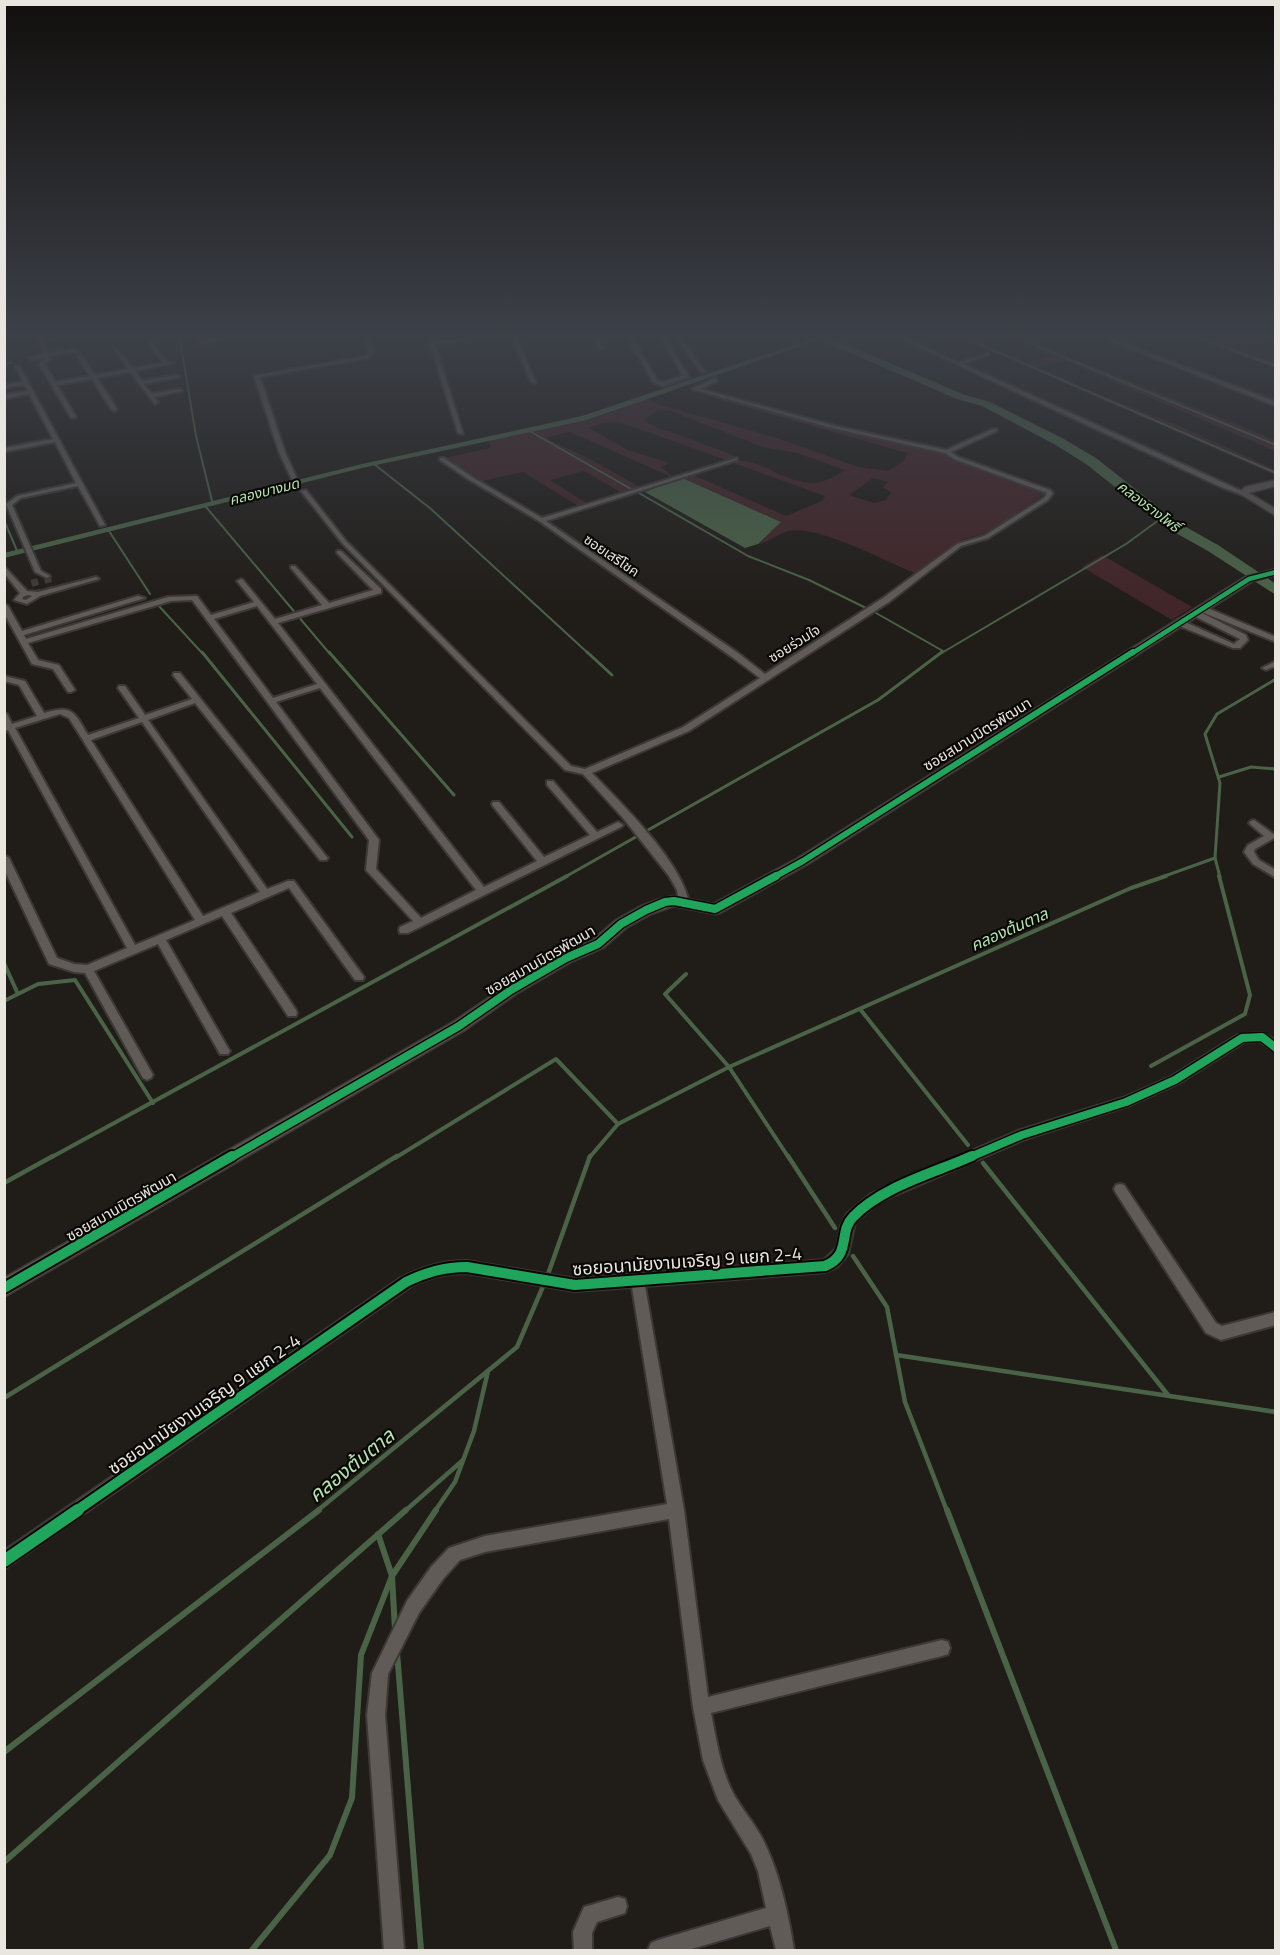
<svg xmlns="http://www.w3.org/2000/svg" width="1280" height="1955" font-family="'Titillium Web','Noto Sans Thai',sans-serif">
  <rect width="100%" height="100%" fill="#201c18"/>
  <!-- green -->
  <g fill="#422528" fill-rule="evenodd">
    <path d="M937 334H969L979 338 978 341 1026 362 1047 357 1004 334H1013L1275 440V451L1065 361 1039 367 1105 397 1182 427 1275 470V475L957 336 949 338Z"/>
    <path d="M1235 334H1264L1275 338V365L1211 341Z"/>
    <path d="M718 396 790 417 942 453 1046 493 989 532 964 539 920 572 915 573C884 561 818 524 788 531 777 534 770 542 758 544L781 522 680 477 691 474 786 516 822 501 825 496 731 462C758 454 790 489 820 482 828 480 838 475 845 470L797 453 760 446 671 411 659 410 643 420 651 425 736 456 726 460 620 422 602 423 589 428 628 450 669 463 661 467 674 478 570 432 548 437 549 440 588 458 642 488 624 494 584 471 550 480 588 504 580 507 523 472 482 481 445 458 491 448 489 440 495 438 595 418 648 399 657 404 777 438 858 467 888 471 905 460 907 453 724 401ZM873 478 888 482 883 487 891 492 886 500 874 503 849 495Z"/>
    <path d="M1102 555 1192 607 1172 620 1082 567Z"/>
  </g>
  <!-- water -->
  <path fill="#4a6347" d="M680 477 781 522 758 544 745 548 645 492Z"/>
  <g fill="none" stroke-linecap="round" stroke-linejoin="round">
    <!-- stream-far4 -->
    <g stroke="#4a6347" stroke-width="2">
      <path d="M179 334 196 436 213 505"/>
      <path d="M956 334 1276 473"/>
      <path d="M1008 334 1276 445"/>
      <path d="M4 364 11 363"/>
      <path d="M526 429 631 489"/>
      <path d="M374 464 431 509 589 654"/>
      <path d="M639 493 748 556 809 580 866 608"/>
      <path d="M206 507 330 654"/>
      <path d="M4 520 18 553"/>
      <path d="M109 531 150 594"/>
      <path d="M158 605 203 654"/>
      <path d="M876 613 943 651"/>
      <path d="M940 654 1126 544 1163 517"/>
    </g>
    <!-- stream-far3 -->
    <g stroke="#4a6347" stroke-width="3">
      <path d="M202 652 352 837"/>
      <path d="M329 652 454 795"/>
      <path d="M587 652 612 675"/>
      <path d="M1219 777 1251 767 1276 769"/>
      <path d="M1215 858 1220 877"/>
      <path d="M565 877 878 700 942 652"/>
      <path d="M1162 877 1215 858 1220 783 1205 734 1217 714 1276 679"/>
    </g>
    <!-- stream-far2 -->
    <g stroke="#4a6347" stroke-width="4">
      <path d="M4 963 17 992"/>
      <path d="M686 974 665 994 729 1067 789 1158"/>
      <path d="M4 1001 38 984 75 980 153 1103"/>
      <path d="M860 1009 968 1145"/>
      <path d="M1151 1066 1245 1014 1250 995 1219 876"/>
      <path d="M50 1158 567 876"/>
      <path d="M395 1158 556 1059 618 1124 729 1067 1131 888 1166 876"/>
      <path d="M589 1158 618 1124"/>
    </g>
    <!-- stream-far1 -->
    <g stroke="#4a6347" stroke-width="4.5">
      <path d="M788 1156 835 1228"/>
      <path d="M983 1163 1168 1395"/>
      <path d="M4 1183 53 1156"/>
      <path d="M853 1256 887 1307 905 1402 947 1511"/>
      <path d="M547 1277 590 1156"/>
      <path d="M896 1355 1276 1412"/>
      <path d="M4 1398 397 1156"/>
      <path d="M317 1511 517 1347 544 1284"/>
      <path d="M405 1511 462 1461"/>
      <path d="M435 1511 455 1482 474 1431 488 1371"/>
    </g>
    <!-- stream -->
    <g stroke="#4a6347" stroke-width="6">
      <path d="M947 1510 1116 1950"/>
      <path d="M378 1534 392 1576 395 1630"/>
      <path d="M397 1652 421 1950"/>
      <path d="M4 1752 319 1510"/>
      <path d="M4 1862 406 1510"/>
      <path d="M252 1950 330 1855 352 1798 361 1655 392 1576 436 1510"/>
    </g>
    <!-- canal -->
    <g fill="#4a6347" fill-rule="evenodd">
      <path d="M826 334H836L587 420 362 468 4 558V553L362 464 582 416Z"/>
      <path d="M1185 334H1195L1276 364V368Z"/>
    </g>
    <!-- river -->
    <path fill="#4a6347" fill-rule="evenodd" d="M824 335 965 395 990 402 1062 438 1096 458 1177 522 1218 545 1276 584V595L1208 551 1167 528 1086 464 1054 444 982 406 957 399 820 340V336Z"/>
    <!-- street-tunnel -->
    <g stroke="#3e3a36" stroke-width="7" stroke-dasharray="7 4" stroke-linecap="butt">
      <path d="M47 576 51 592"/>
      <path d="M34 579 38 595"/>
    </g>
    <!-- street casing -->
    <g stroke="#3b3835" stroke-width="4">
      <g id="street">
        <path d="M36 334H41L43 339 59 337 61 338 44 342 48 353 72 349 80 352 78 353 72 352 49 356 51 359 45 364 55 382 90 376 77 356 80 354 95 375 128 369 114 349 116 348 133 368 163 363 149 343 151 342 168 362 174 363 135 371 142 381 177 375 180 377 144 384 152 394 179 389 182 391 154 397 158 402 155 404 130 372 97 378 117 409 114 411 111 409 92 379 57 385 76 417 71 418 39 364 45 359V357L32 360 29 358 44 354Z"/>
        <path d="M195 334H200L204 341 231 336V334H235V337L204 344 199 343Z"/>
        <path d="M365 334H369L374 352 369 358 260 377 285 452 297 479 292 480 279 452 254 376 365 356 369 352Z"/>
        <path d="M427 334H432L434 341 462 340 464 341 435 344 463 434 458 433Z"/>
        <path d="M510 334H515L536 383 531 382Z"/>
        <path d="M592 334H597L603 349H599Z"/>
        <path d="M625 334H630L658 381 663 382 683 376 658 334H663L689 377 663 386 654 383Z"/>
        <path d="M673 334H678L705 372H701Z"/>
        <path d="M802 334H808L809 336 807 337Z"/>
        <path d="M891 334H898L959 363 988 353V355L963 364 1246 493 1243 495 1221 487Z"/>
        <path d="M1093 334H1100L1276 402V406Z"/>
        <path d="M1265 334 1276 335V338L1265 335Z"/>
        <path d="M15 365H19L105 525 100 526 78 486 21 498 12 505 41 571 50 576 47 578 35 572 6 504 17 496 76 483 55 442 4 452V448L53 439 29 394 4 399V395L28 391 24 385 4 388V385L23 382Z"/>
        <path d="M715 378 717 381 700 389 835 426 946 450 993 429H997V431L951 452 958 457 1050 490 1053 493 1048 500 988 538 961 546 889 602 689 731 592 773C622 804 680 860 689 902L684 905 679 902 677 890 669 876 623 818 583 774 565 770 342 543 301 491 306 490 346 541 571 766 585 769 683 727 760 678 732 657 539 521 468 479 440 460V458H444L472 477 542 518 737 458V460L546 521 738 653 765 674 883 598 957 544 984 536 1044 498 1047 493 954 459 945 453 832 428 692 389Z"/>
        <path d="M337 551H341L381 589V593L278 623 484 887 537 861 493 806 492 804 493 802H499L544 857 590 835 547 785V781H553L597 832 618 822 623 825 621 827 408 933H400L399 930 400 927 413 921 366 870 369 840 192 600 171 601 28 643 38 660 59 665 75 690 71 692H68L53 669 32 664 4 613V604L8 606 22 631 138 596 145 598 24 635 26 639 168 597 197 596 211 615 254 602 237 581 241 579 243 580 275 619 322 605 291 568V566H295L329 603 373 590 337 553ZM257 606 317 684 273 698 214 619ZM320 688 476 890 421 918 376 869 379 840 276 702Z"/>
        <path d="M4 566 27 591 38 592 96 577 99 579 40 596 27 604 14 600 20 593 4 573ZM29 595 32 596 26 600 22 599 24 596Z"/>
        <path d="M1199 607H1205L1276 637V642L1199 611Z"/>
        <path d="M1192 611H1198L1246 635 1248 640 1240 648H1233L1177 625V621H1183L1234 644 1240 639 1192 615Z"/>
        <path d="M1276 661V666L1266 670 1262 668Z"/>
        <path d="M174 673H180L326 856 328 858 326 860H320L195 703 148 720 267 889 288 881H294L364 977 363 980H355L289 888 231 913 296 1010 297 1013 296 1016H288L222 916 166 940 228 1048 230 1051 228 1054H220L158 944 94 971 153 1075 151 1078 147 1080 143 1078 85 973 74 972 49 964 4 869V855L9 858 57 958 74 964 87 965 127 948 8 730 4 731V714H7L12 724 37 716 19 685 4 681V676L25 681 44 713C73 704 74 712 88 735L139 718 118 688 119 686H125L145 715 192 699 173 675ZM60 714 69 718 195 920 135 945 15 728ZM142 722 260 892 203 916 91 740Z"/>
        <path d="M1254 820 1276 836 1274 838 1255 849 1254 852 1259 860 1276 870V878L1253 864 1244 852 1248 845 1264 836 1251 825 1249 823 1251 821Z"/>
        <path d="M1262 1033 1276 1041V1052L1260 1041 1244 1042 1179 1083 1130 1105 1025 1139 879 1202 855 1222 848 1254 837 1267 825 1272 645 1286 684 1510 708 1697 942 1640 948 1642 950 1648 948 1654 942 1656 711 1713C716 1738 720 1766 731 1789 740 1808 756 1824 765 1844 780 1875 789 1917 794 1950H776L770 1926 688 1950H648L651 1943 658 1940 766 1908 758 1871 751 1854 718 1800 703 1760 693 1707 669 1519 485 1552 460 1560 443 1579 419 1613 388 1674 385 1715 404 1950H384L367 1715 372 1673 407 1601 431 1567 449 1548 485 1536 667 1504 632 1287 575 1291 467 1273C445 1273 430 1277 411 1286L4 1569V1551L401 1278C423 1267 442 1261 467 1261L575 1279 824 1260 837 1248 841 1226 847 1214 871 1194 1018 1131 1123 1098 1171 1077 1238 1035Z"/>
        <path d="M1120 1184 1124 1185 1216 1323 1222 1326 1276 1312V1325L1221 1340 1206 1333 1116 1193 1114 1189 1116 1185Z"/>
        <path d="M618 1897 625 1899 627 1906 625 1913 597 1922 592 1933V1950H574L573 1932 584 1907Z"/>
      </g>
    </g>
    <!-- secondary casing -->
    <g stroke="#3b3835" stroke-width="3">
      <g id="secondary">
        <path d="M1276 480V486L1249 493 1276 509V516L1239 493 1245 487Z"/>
        <path d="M1276 569V575L1253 581 808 864 720 913 715 914 674 906 651 914 626 928 603 948 571 962 516 994 465 1030 4 1297V1278L453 1022 506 986 561 954 593 940 616 920 641 906 660 899 674 896 713 904 798 858 1245 577Z"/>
      </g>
    </g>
    <!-- street -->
    <use href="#street" fill="#615b58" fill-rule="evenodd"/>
    <!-- secondary -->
    <use href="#secondary" fill="#5b534f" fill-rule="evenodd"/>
    <!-- cycleway-far4 casing -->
    <g stroke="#0a0805" stroke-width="7">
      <path id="cycleway-far4" d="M1131 654 1249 579 1276 572"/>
    </g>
    <!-- cycleway-far3 casing -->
    <g stroke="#0a0805" stroke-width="9">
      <path id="cycleway-far3" d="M774 877 803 861 1133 652"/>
    </g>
    <!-- cycleway-far2 casing -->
    <g stroke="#0a0805" stroke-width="11">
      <g id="cycleway-far2">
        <path d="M230 1158 459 1026 511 990 566 958 598 944 621 924 646 910 665 902 674 901 715 909 776 876"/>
        <path d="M968 1158 1022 1135 1126 1102 1175 1080 1242 1038 1262 1037 1276 1048"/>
      </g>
    </g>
    <!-- cycleway-far1 casing -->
    <g stroke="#0a0805" stroke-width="14">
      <g id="cycleway-far1">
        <path d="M4 1288 232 1156"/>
        <path d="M76 1511 406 1282C427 1272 444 1267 467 1267L575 1285 825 1266C852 1255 838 1232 853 1217 881 1187 934 1173 972 1156"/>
      </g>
    </g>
    <!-- cycleway casing -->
    <g stroke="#0a0805" stroke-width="16">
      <path id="cycleway" d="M4 1561 78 1510"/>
    </g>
    <!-- cycleway-far4 -->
    <use href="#cycleway-far4" stroke="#20a55d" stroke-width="4.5"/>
    <!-- cycleway-far3 -->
    <use href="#cycleway-far3" stroke="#20a55d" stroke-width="6"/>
    <!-- cycleway-far2 -->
    <use href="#cycleway-far2" stroke="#20a55d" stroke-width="8"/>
    <!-- cycleway-far1 -->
    <use href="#cycleway-far1" stroke="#20a55d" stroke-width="10"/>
    <!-- cycleway -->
    <use href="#cycleway" stroke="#20a55d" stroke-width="12"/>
  </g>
  <!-- sky -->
  <linearGradient id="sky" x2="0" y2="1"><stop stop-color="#120f0d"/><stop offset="0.55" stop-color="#3c4048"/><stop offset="1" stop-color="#3c4048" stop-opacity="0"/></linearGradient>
  <rect width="1280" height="608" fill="url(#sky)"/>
  <g text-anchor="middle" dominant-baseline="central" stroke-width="4.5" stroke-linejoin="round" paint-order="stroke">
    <!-- far-water labels -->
    <g font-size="14" font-style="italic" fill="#b5e6b2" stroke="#0a0805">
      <text transform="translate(264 491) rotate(-14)">คลองบางมด</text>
      <text transform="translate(1149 506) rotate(37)">คลองรางโพธิ์</text>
    </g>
    <!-- far-street labels -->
    <g font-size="14" fill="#e9e5df" stroke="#0a0805">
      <text transform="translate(612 555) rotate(34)">ซอยเสรีโชค</text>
      <text transform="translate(794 643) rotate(-32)">ซอยร่วมใจ</text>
    </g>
    <!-- street labels -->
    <g font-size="15" fill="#e9e5df" stroke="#0a0805">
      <text transform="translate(977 734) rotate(-32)">ซอยสมานมิตรพัฒนา</text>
      <text transform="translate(540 960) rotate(-30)">ซอยสมานมิตรพัฒนา</text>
      <text transform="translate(121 1206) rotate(-30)">ซอยสมานมิตรพัฒนา</text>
    </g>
    <!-- water labels -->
    <g font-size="16" font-style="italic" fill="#b5e6b2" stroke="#0a0805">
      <text transform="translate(1009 929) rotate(-24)">คลองต้นตาล</text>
    </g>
    <!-- near-street labels -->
    <g font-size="18" fill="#e9e5df" stroke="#0a0805">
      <text transform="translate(687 1261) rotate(-4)">ซอยอนามัยงามเจริญ 9 แยก 2-4</text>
      <text transform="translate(204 1404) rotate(-35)">ซอยอนามัยงามเจริญ 9 แยก 2-4</text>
    </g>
    <!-- near-water labels -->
    <g font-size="20" font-style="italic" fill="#b5e6b2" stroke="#0a0805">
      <text transform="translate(351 1465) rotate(-39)">คลองต้นตาล</text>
    </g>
  </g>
  <!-- border -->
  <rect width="1280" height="1955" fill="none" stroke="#e9e5df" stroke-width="12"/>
</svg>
